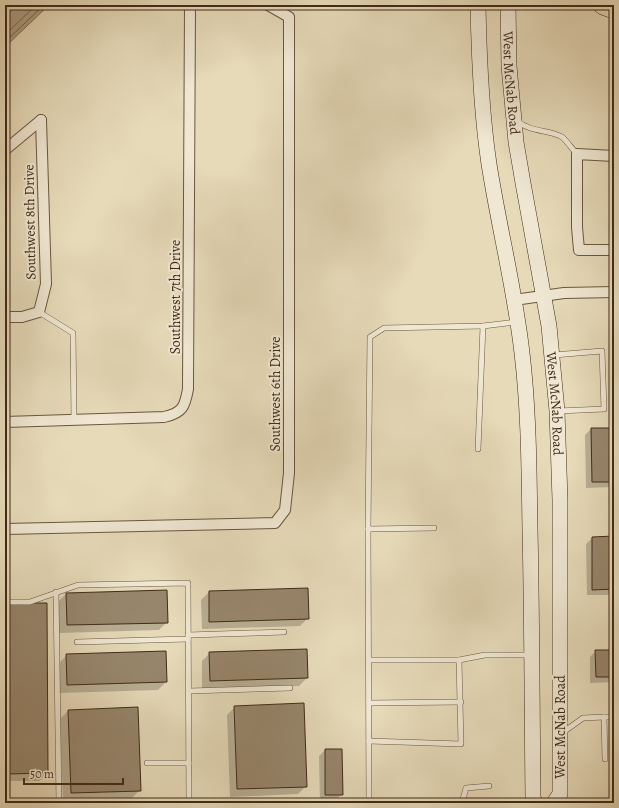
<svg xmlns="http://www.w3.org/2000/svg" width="619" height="808" font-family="Alegreya,serif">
  <rect width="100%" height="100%" fill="#e6dab9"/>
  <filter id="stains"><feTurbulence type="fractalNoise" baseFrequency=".005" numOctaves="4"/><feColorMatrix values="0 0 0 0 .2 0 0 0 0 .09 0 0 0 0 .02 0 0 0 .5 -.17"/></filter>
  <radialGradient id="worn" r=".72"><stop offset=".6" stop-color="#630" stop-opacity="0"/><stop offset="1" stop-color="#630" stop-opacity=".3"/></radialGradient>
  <!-- water -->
  <path fill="#ae9e82" stroke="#827058" d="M5 5H49L5 47Z"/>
  <!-- shadow -->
  <g fill="#0003">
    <path d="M591 429H614V487L586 488 585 435Z"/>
    <path d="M614 537V595H587L586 544 592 538Z"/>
    <path d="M209 592 308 618 300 626 202 629 201 600Z"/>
    <path d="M66 594 167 622 159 630 59 633 58 602Z"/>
    <path d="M8 604 47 773 39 781H5V607Z"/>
    <path d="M306 650 307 678 299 686 202 689V661L210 653Z"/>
    <path d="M596 651H614V682L590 683V657Z"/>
    <path d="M67 655 166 682 158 690 59 693V663Z"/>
    <path d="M235 707 306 786 298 794 230 797 227 715Z"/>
    <path d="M68 711 140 790 132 798 63 801 60 719Z"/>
    <path d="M325 750 342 794 336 800 320 801 319 756Z"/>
  </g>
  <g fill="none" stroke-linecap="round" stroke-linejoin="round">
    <!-- shore -->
    <g stroke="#78644d" stroke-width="1">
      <path d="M5 35 36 5"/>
      <path d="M5 42 44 5"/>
    </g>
  </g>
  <!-- building -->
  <g fill="#97866c" stroke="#412b18">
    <path d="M591 428H614V482H592Z"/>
    <path d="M614 536V589L592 590V537Z"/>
    <path d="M308 588 309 619 209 622V591Z"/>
    <path d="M167 590 168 623 67 625 66 593Z"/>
    <path d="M7 603H47L48 773 8 774Z"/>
    <path d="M307 649 308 678 210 681 209 652Z"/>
    <path d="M595 650H614V677H596Z"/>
    <path d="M166 651 167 682 67 685 66 654Z"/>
    <path d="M304 703 307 787 237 789 234 706Z"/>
    <path d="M138 707 141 791 71 793 68 710Z"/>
    <path d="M325 749H342L343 795H325Z"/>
  </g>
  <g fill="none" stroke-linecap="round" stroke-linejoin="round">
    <!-- lane casing -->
    <g stroke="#6a5740" stroke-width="6">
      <g id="lane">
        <path d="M517 121C532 133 548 129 562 137 567 141 572 149 577 154"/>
        <path d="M39 312 73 333 74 419"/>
        <path d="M554 355 602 351 604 409 558 411"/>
        <path d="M478 449 483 326"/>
        <path d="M368 529 434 528"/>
        <path d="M56 592 59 803"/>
        <path d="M5 602H30L78 585 188 583 189 803"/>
        <path d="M188 635 284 632"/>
        <path d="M77 642 188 639"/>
        <path d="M369 660H459L485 655H531"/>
        <path d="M189 691 290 688"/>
        <path d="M369 703 461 702"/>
        <path d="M562 733 583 718 604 717"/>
        <path d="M369 741 461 744 459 660"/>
        <path d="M605 759 604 717H614"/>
        <path d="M147 763H189"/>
        <path d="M369 803 368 529 370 337 384 328 483 326 517 322"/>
        <path d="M462 803 466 788 489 786"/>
      </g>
    </g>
    <!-- street casing -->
    <g stroke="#6a5740" stroke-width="12">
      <g id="street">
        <path d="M5 150 41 120"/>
        <path d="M614 156 577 154V227L579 250H614"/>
        <path d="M514 300 564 293 614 292"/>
        <path d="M5 317H22L39 312 46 284 41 120"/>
        <path d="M5 422 164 417C183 413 185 406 188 389L190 5"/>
        <path d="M5 529 275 523 285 510 289 473V17L268 5"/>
      </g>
    </g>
    <!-- secondary casing -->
    <g stroke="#412b18" stroke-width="16">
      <g id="secondary">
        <path d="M478 5C479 58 481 111 489 164 499 228 515 290 522 353 529 412 529 471 530 529 532 618 532 708 533 797L535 803"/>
        <path id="s1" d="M508 5 509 66 516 142 523 183 549 326 557 411 560 500V794L554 803"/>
      </g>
    </g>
    <!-- highway casing -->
    <g stroke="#412b18" stroke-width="20">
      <path id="highway" d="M603 5 614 9"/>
    </g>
    <!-- lane -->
    <use href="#lane" stroke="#efe7d2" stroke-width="5"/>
    <!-- street -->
    <use href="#street" stroke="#efe7d2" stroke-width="10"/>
    <!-- secondary -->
    <use href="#secondary" stroke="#efe7d2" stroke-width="15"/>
    <!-- highway -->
    <use href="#highway" stroke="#e6dab9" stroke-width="19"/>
  </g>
  <g text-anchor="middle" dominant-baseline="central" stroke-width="4" stroke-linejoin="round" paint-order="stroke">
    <!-- street labels -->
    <g font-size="14" fill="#412b18" stroke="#efe7d2">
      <text stroke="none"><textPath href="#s1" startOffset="78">West McNab Road</textPath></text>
      <text transform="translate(30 222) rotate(-91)">Southwest 8th Drive</text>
      <text transform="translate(175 297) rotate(-90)">Southwest 7th Drive</text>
      <text transform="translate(275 394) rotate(-90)">Southwest 6th Drive</text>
      <text stroke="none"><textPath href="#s1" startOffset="402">West McNab Road</textPath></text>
      <text transform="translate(560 727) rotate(-90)">West McNab Road</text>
    </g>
  </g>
  <!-- margin -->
  <rect width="619" height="808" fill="none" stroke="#e6dab9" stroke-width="20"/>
  <rect x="6" y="6" width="607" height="796" fill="none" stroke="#412b18" stroke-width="2"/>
  <rect x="10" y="10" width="599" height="788" fill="none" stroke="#412b18"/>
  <!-- scale -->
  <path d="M24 778v6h99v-6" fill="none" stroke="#412b18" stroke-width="2"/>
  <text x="30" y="778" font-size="12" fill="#412b18" stroke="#efe7d2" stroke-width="3" paint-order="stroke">50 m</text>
  <rect width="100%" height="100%" filter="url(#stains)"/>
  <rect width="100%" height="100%" fill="url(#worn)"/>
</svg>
